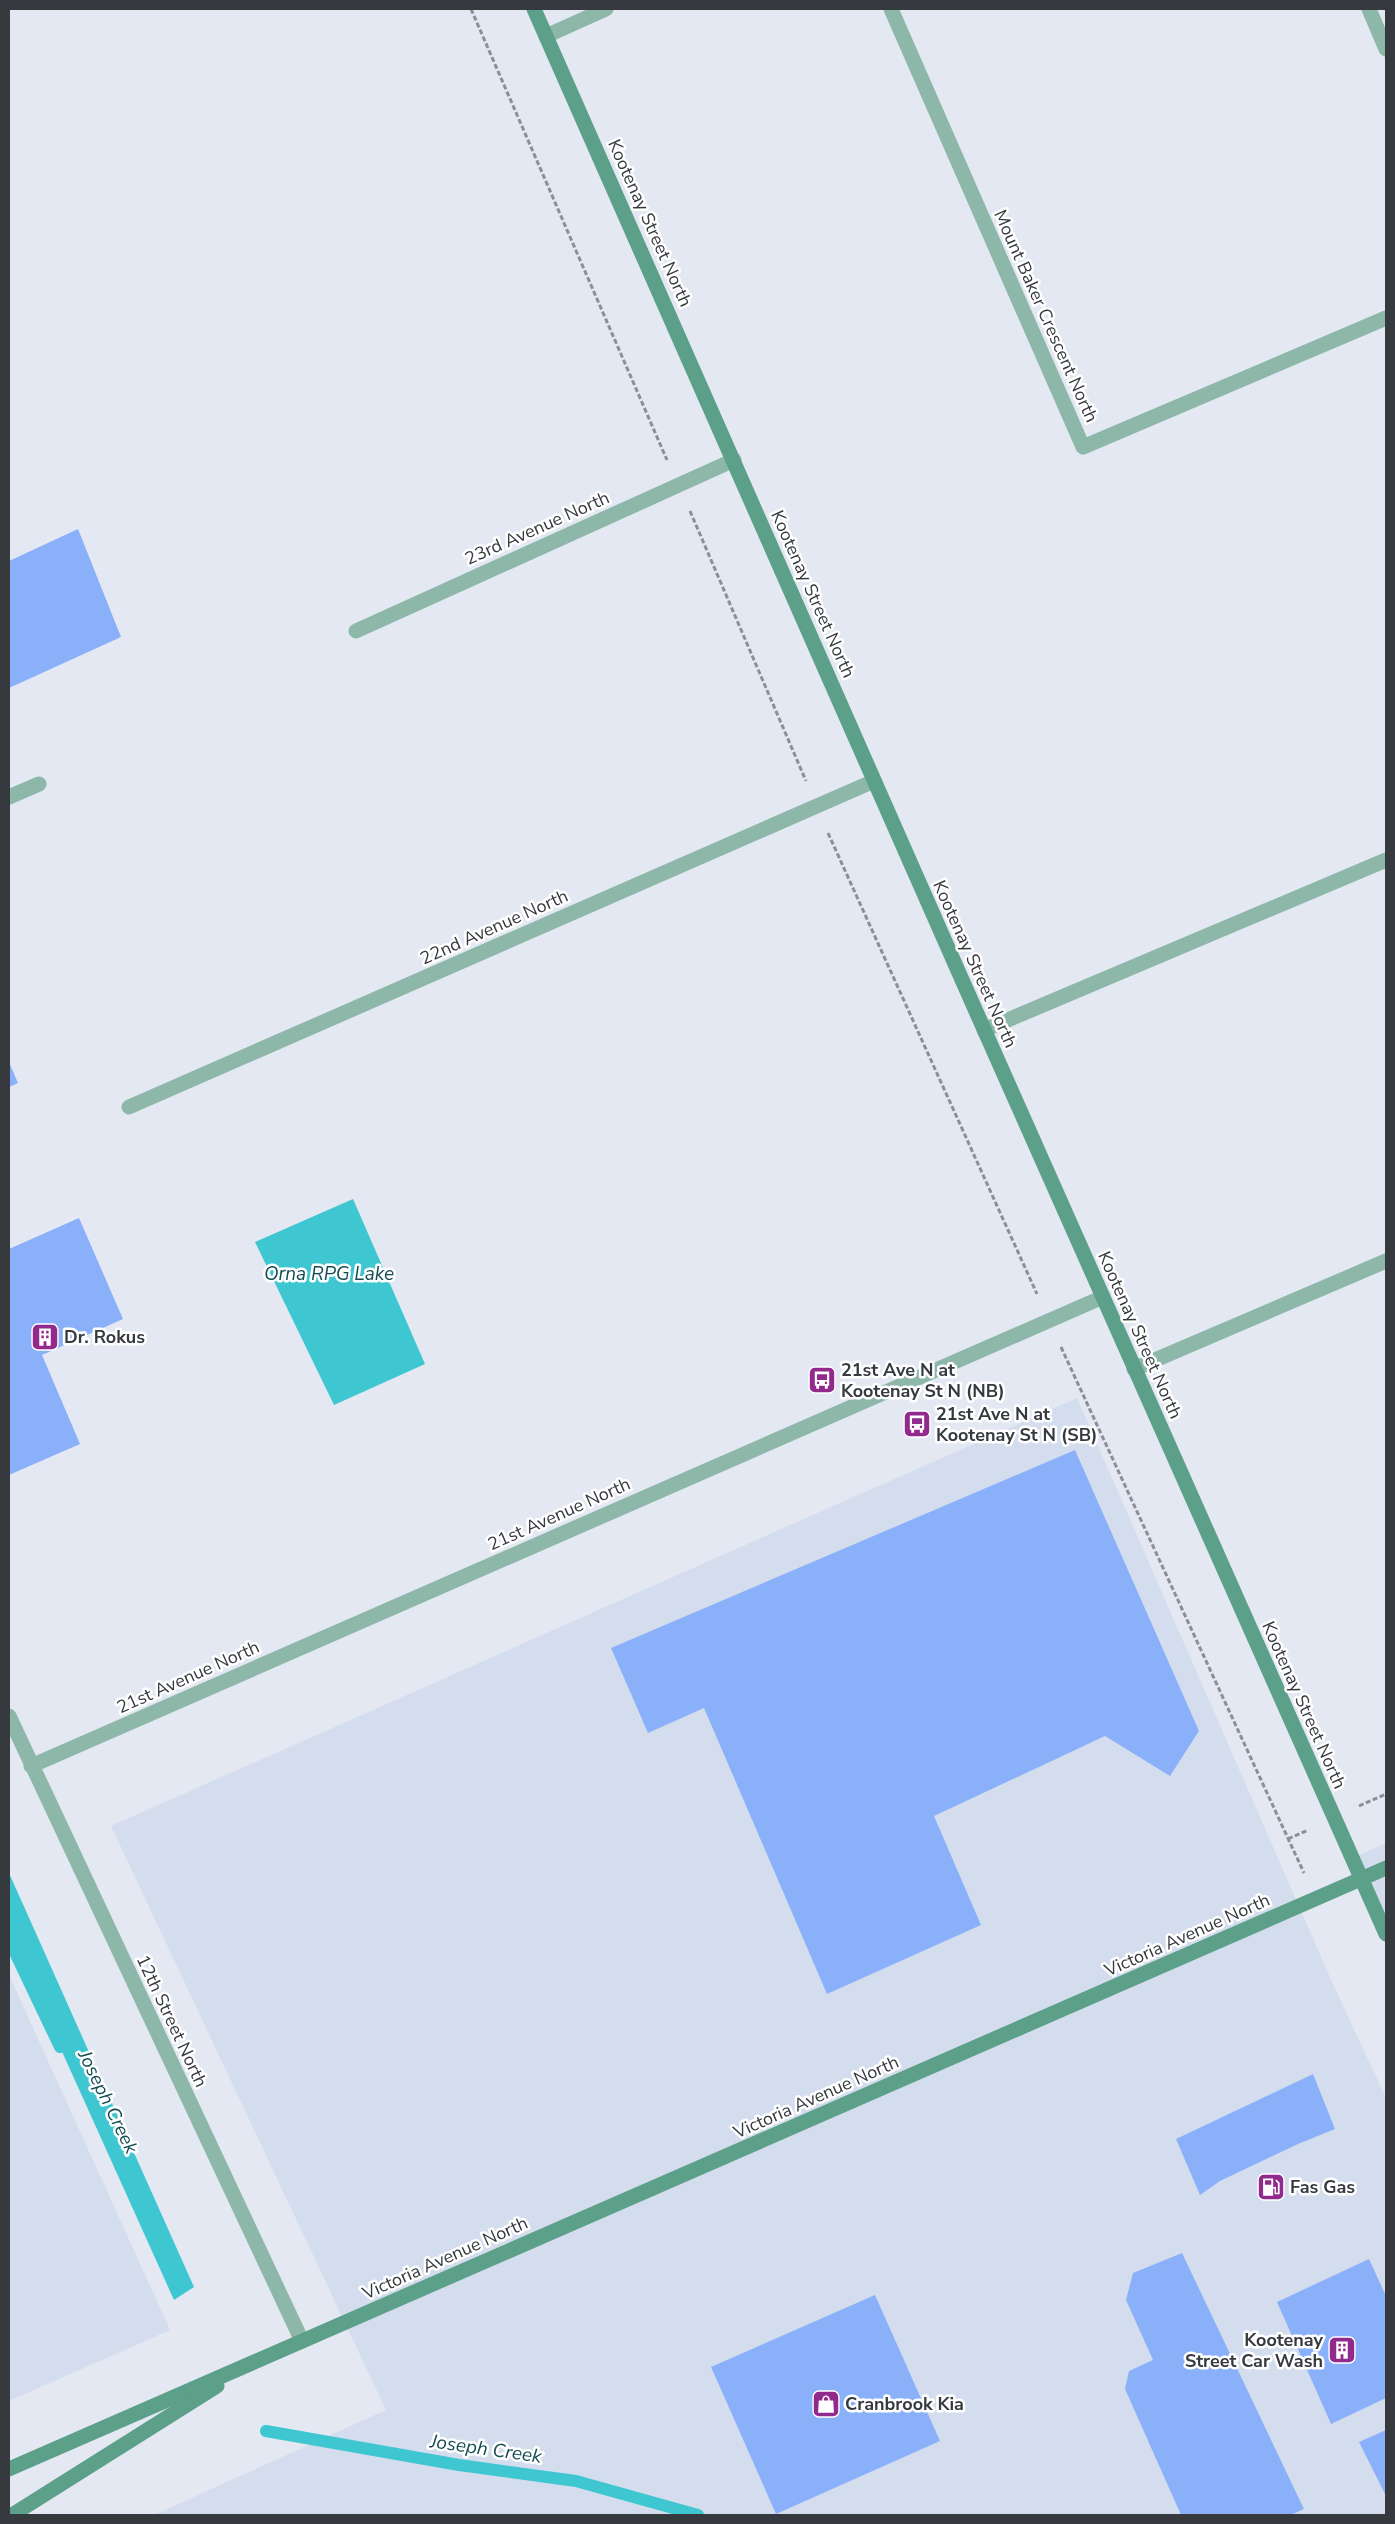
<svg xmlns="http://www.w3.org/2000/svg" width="1395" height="2524" font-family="'Nunito Sans',sans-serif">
  <rect width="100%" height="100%" fill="#e3e8f3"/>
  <!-- built -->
  <g fill="#d4dded">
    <path d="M1077 1398 1332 1982 1386 2098V2515H154L386 2410 111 1826Z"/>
    <path d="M1386 1843V1935L1353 1858Z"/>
    <path d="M9 1975 170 2330 9 2401Z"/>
  </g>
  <!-- water -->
  <g fill="#3fc7d1">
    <path d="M353 1199 425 1364 334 1405 255 1242Z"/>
    <path d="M9 1873 194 2287 174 2300 9 1934Z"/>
  </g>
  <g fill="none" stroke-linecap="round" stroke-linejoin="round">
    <!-- stream -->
    <g stroke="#3fc7d1" stroke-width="12">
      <path d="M9 1940 60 2047"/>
      <path d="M266 2431 459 2465 576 2481 698 2515"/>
    </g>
  </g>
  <!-- building -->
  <g fill="#8bb0fa">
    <path d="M78 529 121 637 9 688V561Z"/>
    <path d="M9 1062 18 1083 9 1087Z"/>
    <path d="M79 1218 123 1319 42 1355 80 1444 9 1475V1249Z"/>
    <path d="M1075 1450 1199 1731 1170 1776 1105 1736 934 1816 981 1925 827 1994 704 1708 648 1733 611 1648Z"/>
    <path d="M1313 2074 1335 2129 1298 2144 1220 2181 1200 2195 1176 2139Z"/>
    <path d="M1182 2253 1304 2509 1291 2515H1181L1125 2389 1129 2371 1153 2360 1126 2300 1133 2273Z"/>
    <path d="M1369 2259 1386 2296V2398L1331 2424 1277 2302Z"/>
    <path d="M875 2295 940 2441 776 2514 711 2367Z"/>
    <path d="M1386 2430V2496L1359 2442Z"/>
  </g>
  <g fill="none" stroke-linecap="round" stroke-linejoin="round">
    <!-- path -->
    <g stroke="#8b8f96" stroke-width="3" stroke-dasharray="5 2.5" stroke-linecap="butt">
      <path d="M471 9 667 460"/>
      <path d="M690 511 806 781"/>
      <path d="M828 833 1037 1294"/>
      <path d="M1061 1347 1304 1873"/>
      <path d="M1359 1806 1386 1794"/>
      <path d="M1288 1839 1308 1830"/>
    </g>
    <!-- lane -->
    <g stroke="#8db8a9" stroke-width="15">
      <path d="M984 1030 1386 860"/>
      <path d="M1134 1369 1386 1261"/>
    </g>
    <!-- street -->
    <g stroke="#8db8a9" stroke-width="15">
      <path d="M891 9 1083 447 1386 318"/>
      <path d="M1369 9 1386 49"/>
      <path d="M546 36 606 9"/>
      <path d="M356 631 734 460"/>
      <path d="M9 797 39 784"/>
      <path d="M129 1107 874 781"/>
      <path d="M9 1716 302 2341"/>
      <path d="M31 1766 1103 1297"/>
    </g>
    <!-- secondary -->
    <g stroke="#5ca08a" stroke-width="15">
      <path d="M534 9 963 982 1386 1934"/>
      <path d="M9 2469 1386 1868"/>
      <path d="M12 2515 217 2386"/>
    </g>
  </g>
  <!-- icons -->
  <defs>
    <g id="building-square" transform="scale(1.4375)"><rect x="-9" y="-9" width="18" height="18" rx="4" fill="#922a8e" stroke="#fff"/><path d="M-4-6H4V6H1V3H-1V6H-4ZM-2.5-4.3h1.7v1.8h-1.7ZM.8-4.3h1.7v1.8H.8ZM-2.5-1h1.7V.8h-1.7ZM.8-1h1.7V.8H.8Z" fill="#fff"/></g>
    <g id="bus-square" transform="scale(1.4375)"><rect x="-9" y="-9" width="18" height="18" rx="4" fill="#922a8e" stroke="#fff"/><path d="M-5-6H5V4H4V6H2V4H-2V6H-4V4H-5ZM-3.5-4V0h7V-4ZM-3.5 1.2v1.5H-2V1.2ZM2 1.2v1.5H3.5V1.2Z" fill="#fff"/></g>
    <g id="fuel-square" transform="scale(1.4375)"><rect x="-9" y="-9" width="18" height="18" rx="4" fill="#922a8e" stroke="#fff"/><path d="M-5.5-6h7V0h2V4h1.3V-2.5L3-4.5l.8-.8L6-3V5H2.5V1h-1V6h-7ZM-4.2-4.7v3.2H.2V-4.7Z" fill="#fff"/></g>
    <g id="shop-square" transform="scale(1.4375)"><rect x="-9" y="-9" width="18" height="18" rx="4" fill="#922a8e" stroke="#fff"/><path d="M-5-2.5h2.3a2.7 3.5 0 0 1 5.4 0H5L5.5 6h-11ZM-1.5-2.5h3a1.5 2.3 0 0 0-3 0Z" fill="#fff"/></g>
  </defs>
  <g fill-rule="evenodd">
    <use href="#building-square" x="45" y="1337"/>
    <use href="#bus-square" x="822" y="1380"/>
    <use href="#bus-square" x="917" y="1424"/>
    <use href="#fuel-square" x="1271" y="2187"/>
    <use href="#building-square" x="1342" y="2350"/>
    <use href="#shop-square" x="826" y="2404"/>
  </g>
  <g text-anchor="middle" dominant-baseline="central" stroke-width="5" stroke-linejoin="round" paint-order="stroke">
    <!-- street labels -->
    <g font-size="18" fill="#36393d" stroke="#fff">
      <text transform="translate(650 223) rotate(66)">Kootenay Street North</text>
      <text transform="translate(1046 316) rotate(66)">Mount Baker Crescent North</text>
      <text transform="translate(537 528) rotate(-24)">23rd Avenue North</text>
      <text transform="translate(813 594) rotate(66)">Kootenay Street North</text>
      <text transform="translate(494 927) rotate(-24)">22nd Avenue North</text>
      <text transform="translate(975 964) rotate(66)">Kootenay Street North</text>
      <text transform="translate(1140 1335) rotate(66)">Kootenay Street North</text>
      <text transform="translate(559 1514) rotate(-24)">21st Avenue North</text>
      <text transform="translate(188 1677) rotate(-24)">21st Avenue North</text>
      <text transform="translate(1304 1705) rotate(66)">Kootenay Street North</text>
      <text transform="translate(1187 1935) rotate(-24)">Victoria Avenue North</text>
      <text transform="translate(172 2021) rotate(65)">12th Street North</text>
      <text transform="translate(816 2097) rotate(-24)">Victoria Avenue North</text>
      <text transform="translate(445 2258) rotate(-24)">Victoria Avenue North</text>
    </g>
    <!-- poi labels -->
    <g font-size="18" font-weight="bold" fill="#36393d" stroke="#fff" text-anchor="start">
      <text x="64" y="1337">Dr. Rokus</text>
      <text x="841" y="1370">21st Ave N at<tspan x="841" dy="21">Kootenay St N (NB)</tspan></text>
      <text x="936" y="1414">21st Ave N at<tspan x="936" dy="21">Kootenay St N (SB)</tspan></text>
      <text x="1290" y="2187">Fas Gas</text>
      <text x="1323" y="2340" text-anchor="end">Kootenay<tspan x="1323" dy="21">Street Car Wash</tspan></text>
      <text x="845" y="2404">Cranbrook Kia</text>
    </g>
    <!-- water labels -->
    <g font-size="19" font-style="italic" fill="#124c51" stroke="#fff">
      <text x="329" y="1274">Orna RPG Lake</text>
      <text transform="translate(108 2102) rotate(64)">Joseph Creek</text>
      <text transform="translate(486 2449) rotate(8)">Joseph Creek</text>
    </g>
  </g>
  <!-- border -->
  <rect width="1395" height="2524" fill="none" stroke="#36393d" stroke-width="20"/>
</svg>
